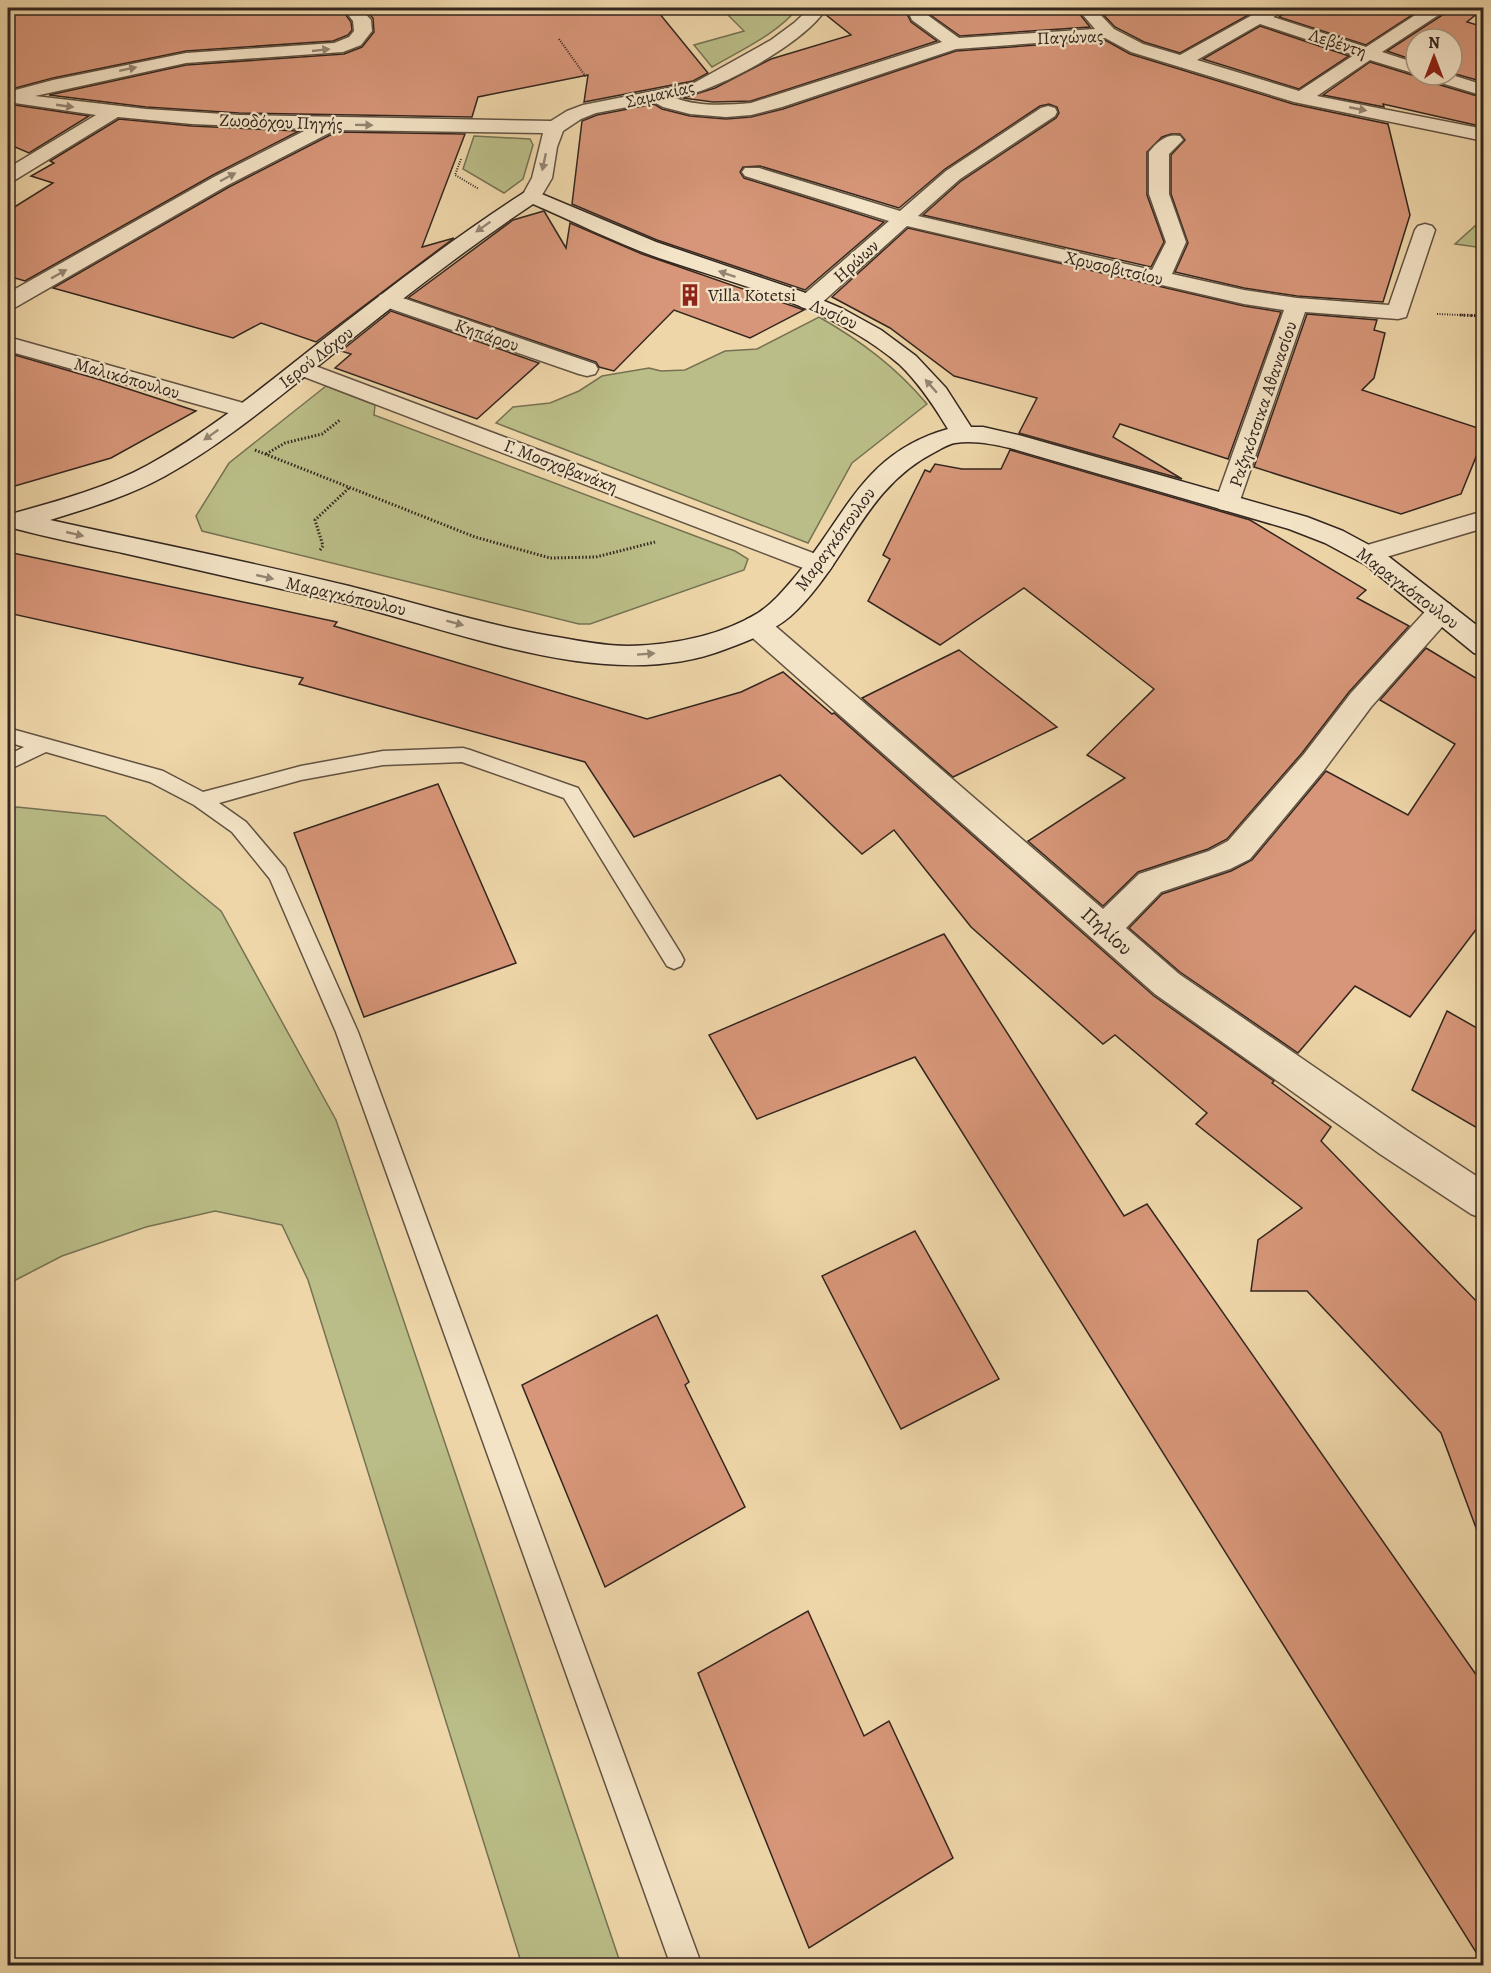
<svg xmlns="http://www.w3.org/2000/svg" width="1491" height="1973" font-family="Alegreya,serif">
  <rect width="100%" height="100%" fill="#eed6a9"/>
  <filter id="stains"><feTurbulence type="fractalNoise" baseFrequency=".00333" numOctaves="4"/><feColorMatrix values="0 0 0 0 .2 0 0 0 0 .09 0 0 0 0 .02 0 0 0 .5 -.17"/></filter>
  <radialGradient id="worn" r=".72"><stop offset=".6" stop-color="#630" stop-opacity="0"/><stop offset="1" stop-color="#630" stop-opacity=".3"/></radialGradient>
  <!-- green -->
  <g fill="#babd87" stroke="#767253" stroke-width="1.5">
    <path d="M727 8H798C777 34 741 50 712 67L694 45 744 31 727 14Z"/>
    <path d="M474 136 530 139 533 145 523 179 504 193 463 169Z"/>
    <path d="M1476 225H1483V248L1455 244Z"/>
    <path d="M819 317C861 341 896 367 927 404L852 463 808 543 496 423 513 407 550 403 579 391 602 376 649 368 661 371 685 370 725 351 757 349Z"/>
    <path d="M326 386 375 405 374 415 735 551 748 559 744 570 590 624H579L202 531 196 516 229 463Z"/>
    <path d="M17 807 105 816 221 911 336 1120 621 1965H522L308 1280 282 1225 215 1211 146 1227 62 1256 8 1284V812Z"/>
  </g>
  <!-- building -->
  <g fill="#d79679" stroke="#33261f" stroke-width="1.5">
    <path d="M8 8H341L351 22 352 30 348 35 333 41 186 51 53 78 8 90Z"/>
    <path d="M363 8H655L708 73 693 81 584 102 588 75 478 97 472 117 239 113 146 107 49 95 186 65 344 54 362 47 374 32 373 18Z"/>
    <path d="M829 8H908L906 12 911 22 937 41 751 101 713 102 683 98 715 88 771 59 851 35 825 14Z"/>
    <path d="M933 8H1075L1090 27 960 36 929 14Z"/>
    <path d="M1097 8H1261L1180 53 1144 42 1115 27Z"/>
    <path d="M1287 8H1423L1366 45 1279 17 1285 13Z"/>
    <path d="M1447 8H1484L1467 22 1484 27V82L1452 73V39H1416V61L1387 51 1444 14Z"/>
    <path d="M1260 26 1349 56 1299 89 1203 59Z"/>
    <path d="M1105 40 1130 54 1293 104 1388 124 1410 215 1383 302 1297 296 1244 288 1175 272 1188 243 1171 194V155L1185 140 1180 134H1171L1162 137 1147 152V195L1164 242 1151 267 923 215 961 181 1056 118 1059 113 1057 107 1049 104 1040 106 945 169 899 208 760 166 743 167 740 172 744 178 884 222 805 290 657 240 572 204 582 121 597 115 654 104 662 109 690 116 726 119 751 117 783 109 956 51Z"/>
    <path d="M1370 62 1415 76 1423 75 1427 81 1484 98V127L1383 104 1384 107 1323 95Z"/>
    <path d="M8 104 89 116 29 153 8 144Z"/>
    <path d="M119 119 192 126 299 131 213 175 25 281 8 276V211L53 183 31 176 54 163 50 161Z"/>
    <path d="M336 132 465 134 422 247 454 238 316 342 261 323 233 338 53 288 229 187Z"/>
    <path d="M544 211 566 248 570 223 642 254 804 310 750 338 674 310 614 371 599 367 596 362 408 298 513 220Z"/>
    <path d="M908 228 1244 306 1281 312 1228 459 1120 424 1113 437 1182 479 1019 433 1037 398 954 376 890 328 832 297Z"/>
    <path d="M391 311 539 363 477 419 335 368 351 354 341 351Z"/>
    <path d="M1307 314 1377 320 1374 330 1385 333 1374 378 1362 390 1484 430V437L1461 494 1401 514 1254 467Z"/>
    <path d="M8 353 101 380 196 411 111 458 8 488Z"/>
    <path d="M1010 450 1250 520 1366 590 1357 598 1409 626 1349 692 1302 753 1227 839 1208 849 1138 872 1103 906 1028 841 1125 778 1087 755 1154 689 1024 588 940 645 868 601 890 559 883 555 925 470 930 472 935 464 962 469H1001Z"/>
    <path d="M8 552 337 622 334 626 647 719 741 692 783 672 832 714 834 713 1154 996 1274 1081 1272 1083 1331 1127 1321 1141 1484 1309V1535L1479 1536 1441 1433 1307 1291H1251L1258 1240 1302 1208 1196 1124 1207 1113 1115 1035 1103 1044 971 927 894 830 862 854 780 775 634 837 585 762 299 684 303 678 8 613Z"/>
    <path d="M1426 648 1484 683V919L1410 1017 1355 986 1298 1053 1180 972 1129 928 1162 894 1231 871 1252 860 1326 771 1408 815 1455 744 1380 700Z"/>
    <path d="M959 650 1057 727 953 777 862 698Z"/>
    <path d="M438 784 516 963 364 1017 294 833Z"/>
    <path d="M944 934 1124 1216 1147 1204 1484 1686V1965L915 1057 757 1119 709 1035Z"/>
    <path d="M1447 1011 1484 1032V1132L1412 1090Z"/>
    <path d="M915 1231 999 1379 901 1429 822 1276Z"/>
    <path d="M657 1315 689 1382 685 1385 745 1507 605 1587 522 1385Z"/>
    <path d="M808 1611 864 1736 889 1721 953 1858 809 1948 698 1673Z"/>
  </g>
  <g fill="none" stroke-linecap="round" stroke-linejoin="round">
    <!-- lane casing -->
    <g stroke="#625242" stroke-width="3">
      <path id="lane" d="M8 728 163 771 203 792 301 766 383 751 463 748 470 750 578 788 681 954 684 960 681 966 674 969 667 966 564 798 462 762 383 765 301 780 219 803 246 822 285 868 358 1032 702 1966H671L336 1032 270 879 232 832 194 805 150 782 46 752 8 770V755L24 747 8 742Z"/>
    </g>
    <!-- street casing -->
    <g stroke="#625242" stroke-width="3">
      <g id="street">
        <path d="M343 8H360L371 20 372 31 361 45 343 52 186 63 35 96 146 109 239 115 551 121 567 111 583 105 694 83 771 40 794 23 810 8H827C802 45 719 90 675 98 699 107 726 105 751 103L942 42 912 20 908 11 911 8H931L926 14 959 38 1095 29 1077 8H1094L1114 29 1143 44 1180 55 1265 8H1285L1283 12 1273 17 1366 47 1426 8H1445L1443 12 1382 52 1416 63V74L1370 60 1317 96 1484 129V141L1294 102 1131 52 1105 38 956 49 782 107 751 115 726 117 690 114 663 107 654 102 596 113 581 119 563 131 557 147 552 178 539 200H525L522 196 532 178 543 133 335 130 228 185 16 307 8 308V293L214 177 308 129 192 124 118 117 15 180 8 182V168L96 115 8 102V92L53 80 186 53 334 43 349 37 354 31 353 21ZM1260 24 1354 55 1299 91 1197 60Z"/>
        <path d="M1425 75H1452L1484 85V96L1428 79Z"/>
        <path d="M1048 106 1055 108 1057 112 1055 116 960 179 918 216 1152 270 1166 242 1149 194V152C1157 142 1167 133 1180 136L1183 140 1169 154V194L1186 242 1172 274 1244 290 1297 298 1389 305 1415 230 1418 226 1425 224 1432 226 1435 230 1406 317 1398 319 1305 312 1237 509 1228 511 1219 509 1215 503 1284 310 1244 304 907 226 817 307 809 309 801 307 798 302 801 297 889 221 745 176 742 172 745 168H759L900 211 946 171 1041 108Z"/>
        <path d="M388 293 595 364 598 369 595 374 587 376 579 374 380 305 377 300 380 295Z"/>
        <path d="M8 337 254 406 258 411 254 416 246 418 8 351Z"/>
        <path d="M302 361 829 559 833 565 829 571 820 574 811 571 294 373 291 368 294 363Z"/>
        <path d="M1484 511V528L1366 563 1357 560 1353 554 1357 548Z"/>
        <path d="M1441 602 1450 604 1454 611 1450 618 1371 707 1324 770 1250 859 1230 869 1161 892 1126 928 1179 974 1406 1130 1484 1181V1219L1471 1214 1380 1154 1155 994 747 633 743 626 747 619 757 616 767 619 1103 909 1139 874 1209 851 1228 841 1304 754 1351 693 1432 604Z"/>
      </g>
    </g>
    <!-- secondary casing -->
    <g stroke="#33261f" stroke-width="3">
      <path id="secondary" d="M532 190 656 242 803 292 843 309 881 330 916 356 946 388 971 427H983L1022 436 1307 517 1343 531 1384 553 1484 631V656L1474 653 1366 565 1325 543 1289 529 1010 448C992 444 973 440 955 443 948 444 941 449 935 452 866 487 850 556 798 609 779 629 751 640 726 649 606 696 453 628 335 601 264 585 193 569 123 553 85 545 46 537 9 527L8 517 11 514C58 501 106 488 148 465 208 432 262 388 315 346 384 292 452 239 525 192ZM533 204C575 222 616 243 659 258 741 286 831 306 899 364 919 383 934 406 948 429 862 453 846 517 794 578 783 591 772 604 758 613 720 636 672 645 628 646 606 646 585 642 563 638 491 627 420 604 349 586 250 562 150 542 50 520 89 508 129 496 165 476 216 448 263 410 309 373 382 315 455 256 533 204Z"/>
    </g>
    <!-- path-far1 -->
    <g stroke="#33261f" stroke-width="2" stroke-dasharray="1 1.5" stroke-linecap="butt">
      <path d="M559 39 586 77"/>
      <path d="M461 159 455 175 479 189"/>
      <path d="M1437 314 1484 316"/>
    </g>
    <!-- path -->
    <g stroke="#33261f" stroke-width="3" stroke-dasharray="1.5 2" stroke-linecap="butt">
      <path d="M1460 315 1484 316"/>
      <path d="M255 450 475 537 550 558 596 557 655 542"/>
      <path d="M266 454 285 443 322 434 340 420"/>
      <path d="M320 550 323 546 315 520 350 487"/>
    </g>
    <!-- lane -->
    <use href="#lane" fill="#f4e4c7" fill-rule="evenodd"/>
    <!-- street -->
    <use href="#street" fill="#f4e4c7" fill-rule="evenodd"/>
    <!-- secondary -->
    <use href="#secondary" fill="#f4e4c7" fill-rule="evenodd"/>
  </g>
  <!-- one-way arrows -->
  <defs><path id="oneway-solid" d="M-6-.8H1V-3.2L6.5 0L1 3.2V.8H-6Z" transform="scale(1.5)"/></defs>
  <g fill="#948573">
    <use href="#oneway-solid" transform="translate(321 50) rotate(-6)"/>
    <use href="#oneway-solid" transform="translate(128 69) rotate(-12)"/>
    <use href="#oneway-solid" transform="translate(65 106) rotate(8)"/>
    <use href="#oneway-solid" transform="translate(1358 109) rotate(11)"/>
    <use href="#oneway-solid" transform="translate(364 125) rotate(1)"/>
    <use href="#oneway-solid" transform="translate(544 162) rotate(102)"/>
    <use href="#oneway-solid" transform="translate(228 177) rotate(-28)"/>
    <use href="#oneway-solid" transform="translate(483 227) rotate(145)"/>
    <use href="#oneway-solid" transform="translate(59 274) rotate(-29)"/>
    <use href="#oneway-solid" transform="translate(727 274) rotate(-161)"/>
    <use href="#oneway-solid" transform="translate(931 386) rotate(-131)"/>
    <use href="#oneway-solid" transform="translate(211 435) rotate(145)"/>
    <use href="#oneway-solid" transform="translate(75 534) rotate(13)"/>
    <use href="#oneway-solid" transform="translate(265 577) rotate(13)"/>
    <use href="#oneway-solid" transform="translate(455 623) rotate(15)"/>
    <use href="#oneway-solid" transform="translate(646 654) rotate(-4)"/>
  </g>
  <!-- icons -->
  <defs>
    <g id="building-bare" transform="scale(1.8)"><path d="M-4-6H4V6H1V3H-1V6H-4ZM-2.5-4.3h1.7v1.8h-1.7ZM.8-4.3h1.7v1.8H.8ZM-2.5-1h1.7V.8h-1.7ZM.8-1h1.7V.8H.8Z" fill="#8f2418" stroke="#f4e4c7" stroke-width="2.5" paint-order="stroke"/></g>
  </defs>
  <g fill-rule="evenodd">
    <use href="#building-bare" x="690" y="295"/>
  </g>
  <g text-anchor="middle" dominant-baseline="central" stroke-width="4.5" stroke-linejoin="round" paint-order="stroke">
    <!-- far-street labels -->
    <g font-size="18" fill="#33261f" stroke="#f4e4c7">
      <text transform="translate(1070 37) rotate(-2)">Παγώνας</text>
      <text transform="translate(1338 43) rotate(18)">Λεβέντη</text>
      <text transform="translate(660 94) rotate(-13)">Σαμακίας</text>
      <text transform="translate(281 122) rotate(2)">Ζωοδόχου Πηγής</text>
      <text transform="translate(856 261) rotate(-42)">Ηρώων</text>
      <text transform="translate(1114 268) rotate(13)">Χρυσοβιτσίου</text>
      <text transform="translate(834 314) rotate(24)">Λυσίου</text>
      <text transform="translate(487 335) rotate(19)">Κηπάρου</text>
      <text transform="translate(316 357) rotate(-38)">Ιερού Λόχου</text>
      <text transform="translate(127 378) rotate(16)">Μαλικόπουλου</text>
      <text transform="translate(1263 404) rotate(-71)">Ραζηκότσικα Αθανασίου</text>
      <text transform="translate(561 466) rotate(21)">Γ. Μοσχοβανάκη</text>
      <text transform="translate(835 539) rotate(-54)">Μαραγκόπουλου</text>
      <text transform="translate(1408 588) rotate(37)">Μαραγκόπουλου</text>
      <text transform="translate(346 596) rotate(13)">Μαραγκόπουλου</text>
    </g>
    <!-- far-poi labels -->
    <g font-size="18" fill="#33261f" stroke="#f4e4c7" text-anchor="start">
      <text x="708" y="295">Villa Kotetsi</text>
    </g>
    <!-- street labels -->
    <g font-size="21" fill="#33261f" stroke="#f4e4c7">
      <text transform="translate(1107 931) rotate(42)">Πηλίου</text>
    </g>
  </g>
  <!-- margin -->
  <rect width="1491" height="1973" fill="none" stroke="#eed6a9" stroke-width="30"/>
  <rect x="9" y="9" width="1473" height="1955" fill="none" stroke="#33261f" stroke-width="3"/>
  <rect x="15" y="15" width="1461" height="1943" fill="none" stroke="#33261f" stroke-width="1.5"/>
  <!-- north arrow -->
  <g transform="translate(1434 57)"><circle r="28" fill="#f4e4c7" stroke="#a79884" stroke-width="1.5"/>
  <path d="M0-4.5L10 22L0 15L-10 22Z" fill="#8f2418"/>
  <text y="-9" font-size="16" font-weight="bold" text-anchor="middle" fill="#33261f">N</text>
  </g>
  <rect width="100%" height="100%" filter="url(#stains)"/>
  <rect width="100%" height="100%" fill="url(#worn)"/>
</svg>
